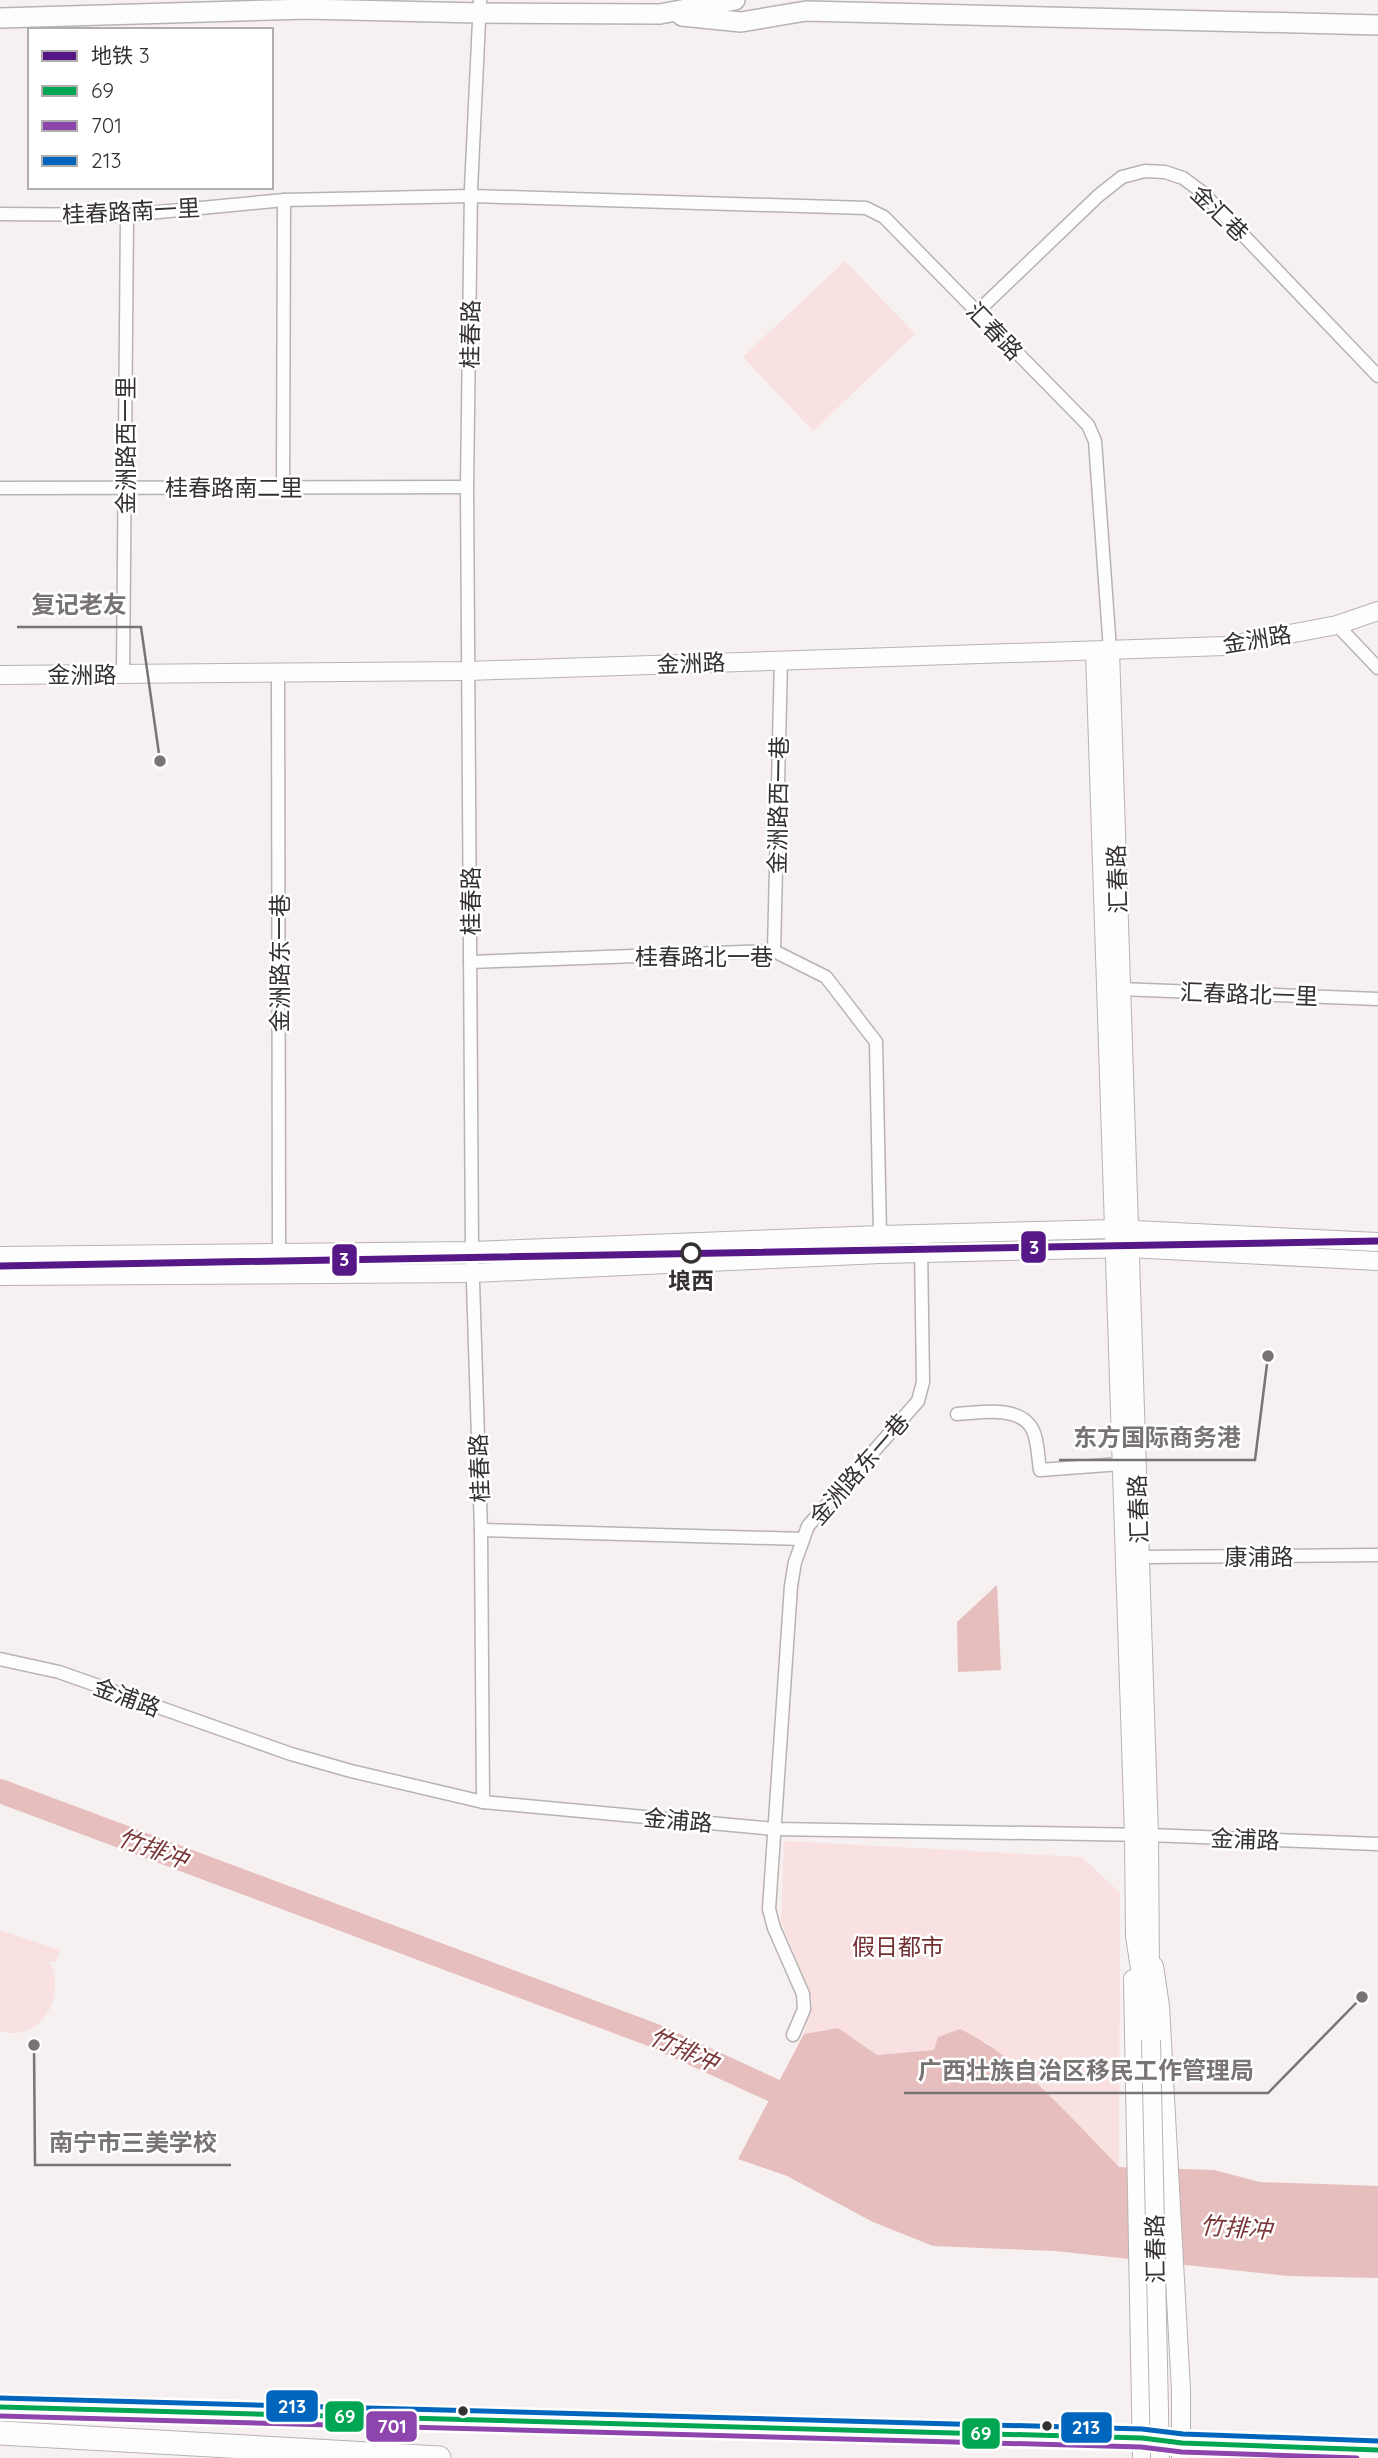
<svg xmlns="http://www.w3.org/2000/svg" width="1378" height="2458" font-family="Quicksand,'Noto Sans SC',sans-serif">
  <rect width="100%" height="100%" fill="#f6f0f0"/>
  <!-- green -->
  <g fill="#f8e1e0">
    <path d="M845 261 915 334 813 431 743 357Z"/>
    <path d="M784 1841 1082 1857 1120 1893 1119 2167 1043 2090 985 2041 934 2050 877 2055 838 2028 804 2034 812 1999 781 1921Z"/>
    <path d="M0 1930 60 1950 56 1962 49 1961C68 1994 41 2044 0 2031Z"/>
  </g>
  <!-- water -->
  <g fill="#e6bebd">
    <path d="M997 1585 1001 1670 958 1672 957 1622Z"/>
    <path d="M838 2028 877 2055 934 2050 938 2037 960 2029C1022 2059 1071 2118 1119 2167L1214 2170 1260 2182 1378 2186V2278L1288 2276 1055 2251 933 2246 873 2222 787 2176 738 2159 804 2034Z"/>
  </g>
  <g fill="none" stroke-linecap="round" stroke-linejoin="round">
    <!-- river -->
    <path stroke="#e6bebd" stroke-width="24" d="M0 1791 653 2035 803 2104"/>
    <!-- street casing -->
    <g stroke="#b8b3b2" stroke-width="15">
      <g id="street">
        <path d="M480 0 471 189 467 487 472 1251 481 1530 483 1802"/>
        <path d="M0 214 127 215 284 200 472 196 866 208 884 217 1088 425 1095 441 1110 650"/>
        <path d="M977 312 1098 196 1122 177 1145 171 1165 172 1183 178 1202 192 1378 376"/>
        <path d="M283 487 284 200"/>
        <path d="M0 488 467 487"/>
        <path d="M1337 625 1378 668"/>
        <path d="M278 673 279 1253"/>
        <path d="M123 674 127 215"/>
        <path d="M774 951 781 659"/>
        <path d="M470 962 774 951 826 977 876 1042 880 1235"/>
        <path d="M1120 989 1378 999"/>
        <path d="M957 1414C979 1413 1017 1405 1031 1427 1038 1437 1038 1458 1040 1470L1121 1464"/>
        <path d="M481 1530 803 1539"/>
        <path d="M1139 1557 1378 1555"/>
        <path d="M0 1659 59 1672 291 1754 351 1771 483 1802 774 1829 1149 1835 1378 1844"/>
        <path d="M793 2035 804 2009 803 1994 774 1928 769 1909 791 1586 795 1562 808 1526 918 1401 923 1382 921 1245"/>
      </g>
    </g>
    <!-- secondary casing -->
    <g stroke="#b8b3b2" stroke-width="20">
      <g id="secondary">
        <path d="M1110 650 1149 1835 1150 1977"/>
        <path d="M1095 651 1134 1835 1135 1936 1151 2040"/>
        <path d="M0 675 468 671 1225 646 1337 625 1378 611"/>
        <path d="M0 1256 472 1251 880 1235 1114 1229 1378 1242"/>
        <path d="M0 1276 473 1273 880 1254 1129 1248 1378 1261"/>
        <path d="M1154 1966 1160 2006 1181 2390V2458"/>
        <path d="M1133 1979 1142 2458"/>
        <path d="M0 2407 1142 2438 1182 2443 1378 2450"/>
      </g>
    </g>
    <!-- primary casing -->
    <g stroke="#b8b3b2" stroke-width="22">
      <g id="primary">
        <path d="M682 16 741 22 806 11 1378 25"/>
        <path d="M0 18 306 9 479 13 660 14 735 0"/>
      </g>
    </g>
    <!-- highway casing -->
    <g stroke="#b8b3b2" stroke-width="25">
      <path id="highway" d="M0 2433 439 2458"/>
    </g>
    <!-- street -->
    <use href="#street" stroke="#fefdfd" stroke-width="12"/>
    <!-- secondary -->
    <use href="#secondary" stroke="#fefdfd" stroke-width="18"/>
    <!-- primary -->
    <use href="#primary" stroke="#fefdfd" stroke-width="19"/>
    <!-- highway -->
    <use href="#highway" stroke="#fefdfd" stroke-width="23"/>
    <!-- secondary-bridge casing -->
    <g stroke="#b8b3b2" stroke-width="20" stroke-linecap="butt">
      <path id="secondary-bridge" d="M1151 2040 1160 2458"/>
    </g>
    <!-- secondary-bridge -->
    <use href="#secondary-bridge" stroke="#fefdfd" stroke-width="18"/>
    <!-- bus-1 casing -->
    <g stroke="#fff" stroke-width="10">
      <path id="bus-1" d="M0 2407 1142 2438 1182 2443 1378 2450"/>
    </g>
    <!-- bus-2 casing -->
    <g stroke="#fff" stroke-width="10">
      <path id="bus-2" d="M0 2416 1141 2447 1182 2452 1357 2458"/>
    </g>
    <!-- bus-3 casing -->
    <g stroke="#fff" stroke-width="10">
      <path id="bus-3" d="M0 2398 1142 2429 1183 2434 1378 2441"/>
    </g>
    <!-- bus-1 -->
    <use href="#bus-1" stroke="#00a651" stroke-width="5"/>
    <!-- bus-2 -->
    <use href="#bus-2" stroke="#8e44ad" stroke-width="5"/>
    <!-- bus-3 -->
    <use href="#bus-3" stroke="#0065bd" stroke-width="5"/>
    <!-- metro-1 casing -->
    <g stroke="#fff" stroke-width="12">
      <path id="metro-1" d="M0 1266 1378 1241"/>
    </g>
    <!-- metro-1 -->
    <use href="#metro-1" stroke="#571887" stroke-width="7"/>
  </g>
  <!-- markers -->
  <circle fill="#fff" stroke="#363131" stroke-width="3.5" cx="691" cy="1253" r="9"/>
  <g fill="#363131" stroke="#fff" stroke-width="2.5">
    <circle cx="463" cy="2411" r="6"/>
    <circle cx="1047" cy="2426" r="6"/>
  </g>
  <g text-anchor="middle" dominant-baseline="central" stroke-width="5" stroke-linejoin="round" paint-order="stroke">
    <!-- street labels -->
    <g font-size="23" fill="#363131" stroke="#fff">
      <text transform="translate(131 211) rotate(-3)">桂春路南一里</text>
      <text transform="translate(1220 213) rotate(44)">金汇巷</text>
      <text transform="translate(995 331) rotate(46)">汇春路</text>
      <text transform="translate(470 334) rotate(-89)">桂春路</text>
      <text transform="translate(125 445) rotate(-90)">金洲路西一里</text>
      <text x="234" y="487">桂春路南二里</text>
      <text transform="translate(1257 639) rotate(-9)">金洲路</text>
      <text transform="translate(691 663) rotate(-2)">金洲路</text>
      <text x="82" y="674">金洲路</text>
      <text transform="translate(778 805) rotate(-89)">金洲路西一巷</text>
      <text transform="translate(1117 879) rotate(-92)">汇春路</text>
      <text transform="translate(470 901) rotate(-90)">桂春路</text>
      <text x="704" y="956">桂春路北一巷</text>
      <text transform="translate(279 963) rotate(-90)">金洲路东一巷</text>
      <text transform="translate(1249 994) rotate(2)">汇春路北一里</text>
      <text transform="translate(479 1468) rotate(-92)">桂春路</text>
      <text transform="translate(859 1469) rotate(-49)">金洲路东一巷</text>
      <text transform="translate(1138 1509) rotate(-92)">汇春路</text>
      <text x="1259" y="1556">康浦路</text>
      <text transform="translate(127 1697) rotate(20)">金浦路</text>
      <text transform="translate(678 1820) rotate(5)">金浦路</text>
      <text transform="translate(1245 1839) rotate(2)">金浦路</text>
      <text transform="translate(1155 2249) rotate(-91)">汇春路</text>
    </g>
    <!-- stop labels -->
    <g font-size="23" font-weight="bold" fill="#363131" stroke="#fff">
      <text x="691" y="1280">埌西</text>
    </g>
    <!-- park labels -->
    <g font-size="23" fill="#723031" stroke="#fff">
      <text x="898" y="1946">假日都市</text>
    </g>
    <!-- water labels -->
    <g font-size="24" font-style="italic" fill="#7a3738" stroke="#fff">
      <text transform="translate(153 1848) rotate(20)">竹排冲</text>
      <text transform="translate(684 2049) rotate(24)">竹排冲</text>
      <text transform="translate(1236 2227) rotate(4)">竹排冲</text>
    </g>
  </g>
  <!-- callouts -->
  <path fill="none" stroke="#797474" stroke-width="2.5" d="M160 761L141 627H17M1268 1356L1255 1460H1059M1362 1997L1268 2093H904M34 2045L35 2165H231"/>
  <g fill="#797474" stroke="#fff" stroke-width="2.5">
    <circle cx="160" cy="761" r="7"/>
    <circle cx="1268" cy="1356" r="7"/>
    <circle cx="1362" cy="1997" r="7"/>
    <circle cx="34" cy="2045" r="7"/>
  </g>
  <g font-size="24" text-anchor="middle" font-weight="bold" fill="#797474" stroke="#fff" stroke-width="5" stroke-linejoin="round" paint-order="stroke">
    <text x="79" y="613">复记老友</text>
    <text x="1157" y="1446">东方国际商务港</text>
    <text x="1086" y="2079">广西壮族自治区移民工作管理局</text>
    <text x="133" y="2151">南宁市三美学校</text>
  </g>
  <g stroke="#fff" stroke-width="2.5">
    <rect x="1020" y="1230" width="27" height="34" rx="7" fill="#571887"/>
    <rect x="331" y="1243" width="27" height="34" rx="7" fill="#571887"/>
    <rect x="265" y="2389" width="54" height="34" rx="7" fill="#0065bd"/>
    <rect x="324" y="2400" width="41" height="33" rx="7" fill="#00a651"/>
    <rect x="365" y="2410" width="53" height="33" rx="7" fill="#8e44ad"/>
    <rect x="1060" y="2411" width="53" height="33" rx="7" fill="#0065bd"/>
    <rect x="961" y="2417" width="40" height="33" rx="7" fill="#00a651"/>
  </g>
  <g font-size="19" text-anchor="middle" font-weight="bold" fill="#fff">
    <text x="1034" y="1254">3</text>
    <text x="344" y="1266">3</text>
    <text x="292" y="2413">213</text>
    <text x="345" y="2423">69</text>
    <text x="392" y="2433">701</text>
    <text x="1086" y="2434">213</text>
    <text x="981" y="2440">69</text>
  </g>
  <!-- legend -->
  <rect x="28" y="28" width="245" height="161" fill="#ffffff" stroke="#afadad" stroke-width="2"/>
  <rect x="42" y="51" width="35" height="10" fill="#571887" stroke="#afadad" stroke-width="2"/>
  <text x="91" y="63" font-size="21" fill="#363131">地铁 3</text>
  <rect x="42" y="86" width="35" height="10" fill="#00a651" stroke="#afadad" stroke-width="2"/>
  <text x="91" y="98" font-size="21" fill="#363131">69</text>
  <rect x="42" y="121" width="35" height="10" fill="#8e44ad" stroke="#afadad" stroke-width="2"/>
  <text x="91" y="133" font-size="21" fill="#363131">701</text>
  <rect x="42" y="156" width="35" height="10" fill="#0065bd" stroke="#afadad" stroke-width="2"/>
  <text x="91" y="168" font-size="21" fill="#363131">213</text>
</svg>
